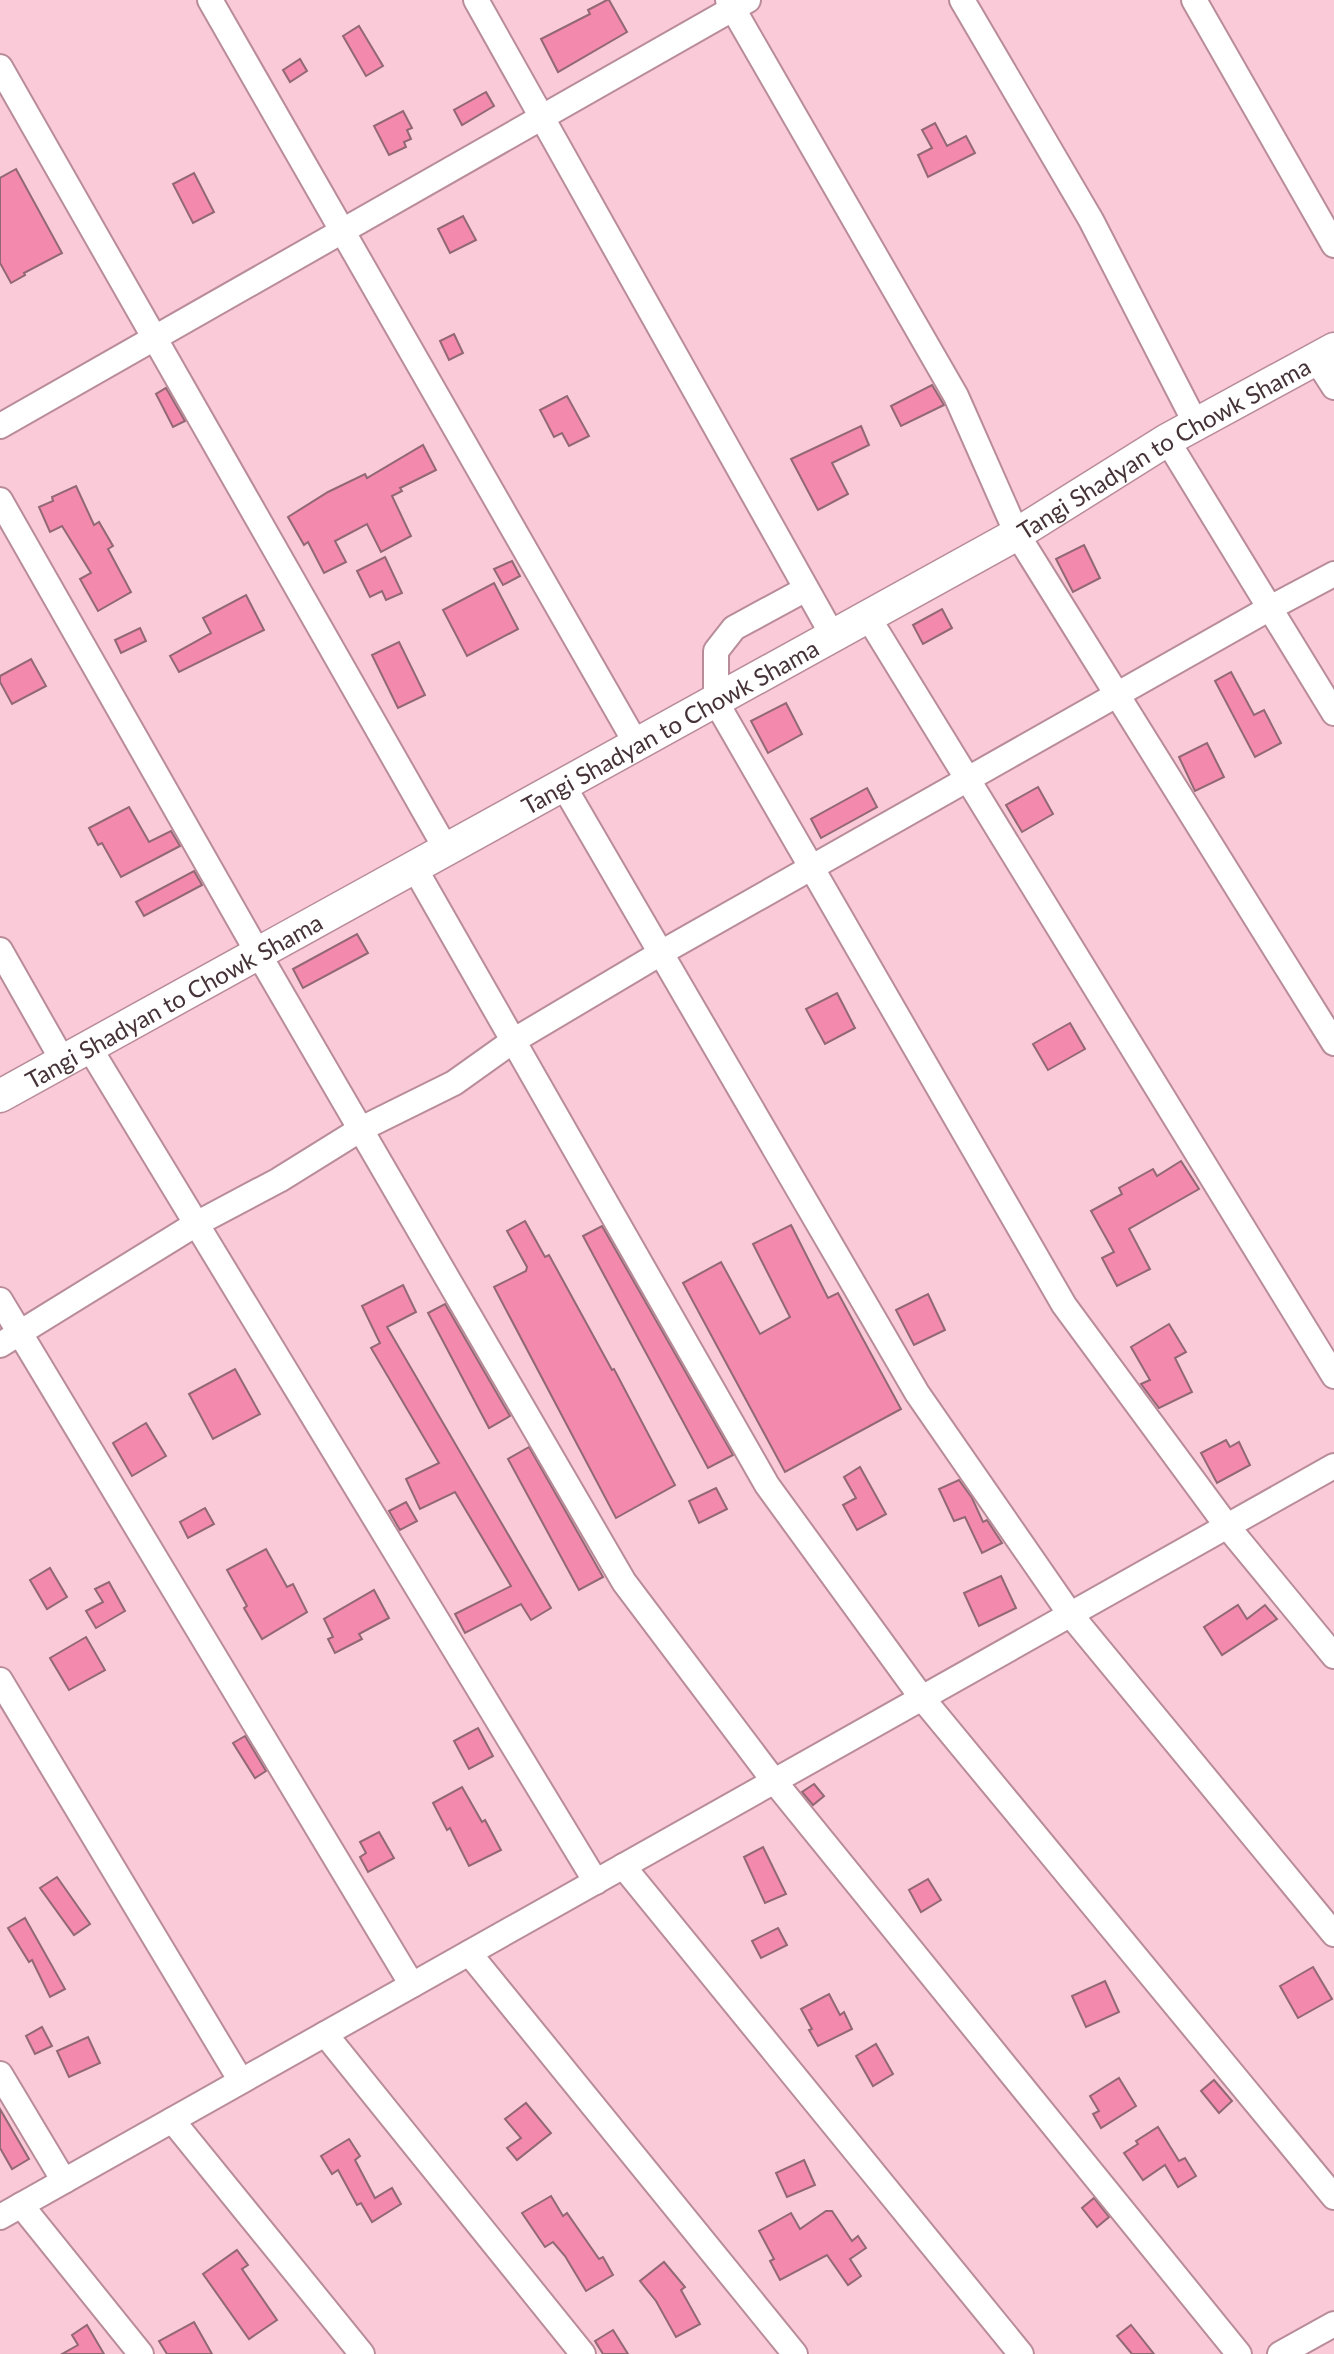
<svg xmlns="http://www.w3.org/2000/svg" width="1334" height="2354" font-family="Lato,sans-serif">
  <rect width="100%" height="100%" fill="#facad8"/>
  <!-- building -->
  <g fill="#f389ad" stroke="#926875" stroke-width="2">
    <path d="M607 0H609L627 32 558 72 541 39 590 14 588 10Z"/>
    <path d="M359 26 383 66 366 76 343 36Z"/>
    <path d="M300 59 307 71 290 82 283 70Z"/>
    <path d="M486 92 494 106 462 125 454 110Z"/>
    <path d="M403 111 412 128 407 130 411 139 404 142 406 147 389 155 374 126Z"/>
    <path d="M935 123 947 146 966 136 975 153 928 177 918 155 932 148 922 130Z"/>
    <path d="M16 169 62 253 24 273 25 275 11 283 0 263V178Z"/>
    <path d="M194 173 214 212 193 223 173 184Z"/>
    <path d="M463 216 476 240 450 253 438 229Z"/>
    <path d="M454 334 463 353 449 360 440 341Z"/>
    <path d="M932 385 944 405 901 426 891 406Z"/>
    <path d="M166 388 185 421 173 427 156 394Z"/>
    <path d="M567 396 589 436 569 446 562 433 554 437 540 410Z"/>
    <path d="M861 426 869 445 832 463 848 494 818 510 791 459Z"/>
    <path d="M423 445 436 470 400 488 402 491 392 496 411 536 381 552 367 524 335 541 346 562 324 573 308 542 304 545 288 517 328 492 365 474 367 478Z"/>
    <path d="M76 486 94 525 99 522 113 546 108 549 131 592 98 611 80 579 91 573 62 526 50 532 39 507 53 501 52 497Z"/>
    <path d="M1084 545 1100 578 1073 592 1056 559Z"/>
    <path d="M385 557 402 593 386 600 382 591 370 597 357 571Z"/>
    <path d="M512 561 520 576 503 585 494 569Z"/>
    <path d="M494 583 518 629 467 656 443 610Z"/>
    <path d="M246 595 264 630 179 672 170 656 211 633 203 618Z"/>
    <path d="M942 609 952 628 923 644 913 625Z"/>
    <path d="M140 628 146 641 121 653 115 640Z"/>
    <path d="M399 642 425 695 398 708 372 655Z"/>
    <path d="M31 659 46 686 12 704 0 682V676Z"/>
    <path d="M1231 672 1254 715 1264 710 1281 743 1255 757 1215 681Z"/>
    <path d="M786 703 802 734 768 753 751 721Z"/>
    <path d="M1207 743 1224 777 1195 791 1179 757Z"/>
    <path d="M1038 787 1053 814 1022 832 1006 805Z"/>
    <path d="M867 788 877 807 821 838 811 819Z"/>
    <path d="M129 807 149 842 171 831 180 846 121 877 102 843 98 845 89 828Z"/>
    <path d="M194 871 202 885 144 916 136 902Z"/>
    <path d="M357 934 368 953 303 988 293 969Z"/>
    <path d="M837 993 855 1028 825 1044 806 1009Z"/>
    <path d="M1070 1023 1085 1049 1048 1070 1033 1044Z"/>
    <path d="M1181 1161 1199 1189 1129 1229 1150 1269 1117 1286 1102 1258 1114 1252 1091 1211 1122 1194 1119 1188 1153 1169 1157 1176Z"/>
    <path d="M525 1221 545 1257 549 1255 612 1370 614 1369 675 1485 616 1518 494 1287 526 1271 527 1267 507 1231Z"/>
    <path d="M791 1225 828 1298 838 1293 901 1409 785 1472 683 1283 721 1262 760 1334 790 1317 753 1244Z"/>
    <path d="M602 1226 733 1455 708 1468 583 1236Z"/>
    <path d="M403 1285 416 1312 387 1327 551 1608 531 1620 521 1604 465 1633 455 1614 511 1586 455 1492 420 1509 406 1479 439 1463 371 1348 380 1343 362 1306Z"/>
    <path d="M928 1294 945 1330 914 1345 896 1310Z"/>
    <path d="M445 1304 510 1416 489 1428 428 1313Z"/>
    <path d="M1169 1324 1186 1352 1175 1358 1192 1392 1159 1408 1141 1384 1150 1380 1131 1347Z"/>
    <path d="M235 1369 260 1414 213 1439 189 1394Z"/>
    <path d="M146 1423 166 1456 132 1476 113 1443Z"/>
    <path d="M1226 1440 1230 1447 1239 1442 1250 1465 1217 1483 1201 1453Z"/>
    <path d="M529 1447 603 1577 579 1590 508 1459Z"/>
    <path d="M860 1467 886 1514 857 1530 843 1505 856 1498 844 1477Z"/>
    <path d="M959 1480 972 1498 983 1522 987 1520 1002 1543 982 1553 965 1517 954 1521 939 1489Z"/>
    <path d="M716 1488 727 1509 699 1523 689 1501Z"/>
    <path d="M406 1502 417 1521 400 1530 389 1511Z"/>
    <path d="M205 1508 214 1524 188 1538 180 1522Z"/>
    <path d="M266 1549 287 1587 293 1584 307 1612 262 1639 244 1608 247 1606 227 1570Z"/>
    <path d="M50 1568 67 1597 47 1609 30 1580Z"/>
    <path d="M1001 1576 1016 1608 979 1626 964 1593Z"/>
    <path d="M109 1582 125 1611 96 1628 86 1611 103 1602 95 1589Z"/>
    <path d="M374 1590 389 1618 359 1634 362 1639 335 1653 328 1639 333 1637 324 1619Z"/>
    <path d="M1238 1605 1247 1619 1265 1605 1277 1619 1222 1655 1204 1627Z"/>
    <path d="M86 1637 105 1670 69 1690 50 1658Z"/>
    <path d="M478 1728 493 1756 469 1769 454 1741Z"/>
    <path d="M245 1736 266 1771 255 1778 233 1743Z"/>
    <path d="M814 1784 824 1796 813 1805 802 1792Z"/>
    <path d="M462 1787 482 1822 485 1820 501 1850 469 1866 450 1828 447 1830 433 1803Z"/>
    <path d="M379 1832 394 1858 368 1872 360 1857 366 1853 360 1842Z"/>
    <path d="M763 1847 786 1894 765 1903 744 1857Z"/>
    <path d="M57 1877 90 1924 74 1935 40 1888Z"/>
    <path d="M928 1879 941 1900 921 1912 909 1890Z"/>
    <path d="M25 1918 65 1989 50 1997 32 1960 29 1962 8 1928Z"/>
    <path d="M778 1928 787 1945 761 1958 752 1941Z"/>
    <path d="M1313 1967 1332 1999 1298 2018 1280 1986Z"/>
    <path d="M1105 1981 1119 2012 1086 2027 1072 1996Z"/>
    <path d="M829 1994 840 2015 844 2012 852 2029 818 2046 809 2030 812 2029 801 2009Z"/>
    <path d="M42 2027 52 2046 35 2054 26 2036Z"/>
    <path d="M88 2037 100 2063 69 2077 57 2051Z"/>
    <path d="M876 2044 893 2074 873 2086 856 2056Z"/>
    <path d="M1119 2078 1136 2106 1101 2128 1093 2114 1099 2111 1090 2096Z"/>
    <path d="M1214 2080 1232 2101 1219 2113 1201 2091Z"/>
    <path d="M526 2103 551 2133 517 2160 507 2148 521 2138 505 2119Z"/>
    <path d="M0 2109 29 2159 12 2169 0 2148Z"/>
    <path d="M1158 2127 1179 2161 1185 2158 1196 2176 1178 2187 1165 2165 1143 2180 1124 2153 1138 2144 1136 2141Z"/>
    <path d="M349 2139 360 2156 355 2160 375 2198 392 2188 401 2204 372 2222 361 2203 357 2205 338 2170 332 2174 321 2156Z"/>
    <path d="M804 2160 815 2185 787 2197 776 2173Z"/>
    <path d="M551 2196 563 2216 567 2213 599 2259 603 2257 613 2275 586 2291 565 2256 553 2242 545 2247 522 2213Z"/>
    <path d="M1094 2198 1109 2217 1097 2227 1082 2208Z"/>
    <path d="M826 2211H832L852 2241 858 2236 866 2248 850 2259 861 2276 848 2285 827 2255 780 2280 770 2261 774 2259 759 2231 791 2213 800 2229Z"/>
    <path d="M237 2250 248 2265 242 2269 277 2320 249 2339 203 2274Z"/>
    <path d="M664 2262 685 2287 681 2290 700 2324 676 2337 656 2301 640 2281Z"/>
    <path d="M194 2322 212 2354H167L159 2341Z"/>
    <path d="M87 2325 104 2354H62L78 2345 72 2335Z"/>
    <path d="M1131 2325 1154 2354H1132L1117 2336Z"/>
    <path d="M613 2330 628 2354H603L595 2341Z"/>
  </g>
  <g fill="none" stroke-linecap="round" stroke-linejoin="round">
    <!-- minor casing -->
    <g stroke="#b98c9a" stroke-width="28">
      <g id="minor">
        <path d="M210 0 637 745"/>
        <path d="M476 0 833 636"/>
        <path d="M728 0 956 396 1017 534 1334 1043"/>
        <path d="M962 0 1091 220 1196 424"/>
        <path d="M1194 0 1334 245"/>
        <path d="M0 67 446 849"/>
        <path d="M1316 359 1334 387"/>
        <path d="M0 426 748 0"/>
        <path d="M1167 440 1334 713"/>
        <path d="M0 500 258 953 624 1582 774 1781 1239 2354"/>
        <path d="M806 589 734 628 716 651V702L1064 1305 1227 1526 1334 1656"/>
        <path d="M868 617 1334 1376"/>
        <path d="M563 785 917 1393 1070 1614 1334 1934"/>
        <path d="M414 867 767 1485 922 1698 1334 2197"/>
        <path d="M0 950 63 1061"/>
        <path d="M89 1047 596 1882"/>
        <path d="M0 1300 412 1985"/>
        <path d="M0 1345 196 1224 279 1180 361 1129 454 1083 513 1041 666 950 1270 608 1334 574"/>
        <path d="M0 1680 241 2081"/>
        <path d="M623 1866 1021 2354"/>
        <path d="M469 1953 795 2354"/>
        <path d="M325 2034 583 2354"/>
        <path d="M0 2074 64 2181"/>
        <path d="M172 2120 362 2354"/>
        <path d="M21 2205 141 2354"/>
        <path d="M0 2217 1334 1466"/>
        <path d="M1280 2354 1334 2324"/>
      </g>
    </g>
    <!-- major casing -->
    <g stroke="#b98c9a" stroke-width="35">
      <g id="major">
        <path id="s1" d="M0 1096 1017 534 1167 440 1334 349"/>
      </g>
    </g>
    <!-- minor -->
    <use href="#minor" stroke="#fff" stroke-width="24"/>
    <!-- major -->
    <use href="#major" stroke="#fff" stroke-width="32"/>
  </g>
  <g text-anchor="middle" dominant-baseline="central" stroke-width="7" stroke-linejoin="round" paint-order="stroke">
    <!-- street labels -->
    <g font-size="24" fill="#463338" stroke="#fef8fa">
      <text stroke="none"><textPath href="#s1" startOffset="1332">Tangi Shadyan to Chowk Shama</textPath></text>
      <text stroke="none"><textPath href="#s1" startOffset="765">Tangi Shadyan to Chowk Shama</textPath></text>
      <text stroke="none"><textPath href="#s1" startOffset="198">Tangi Shadyan to Chowk Shama</textPath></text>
    </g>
  </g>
</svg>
